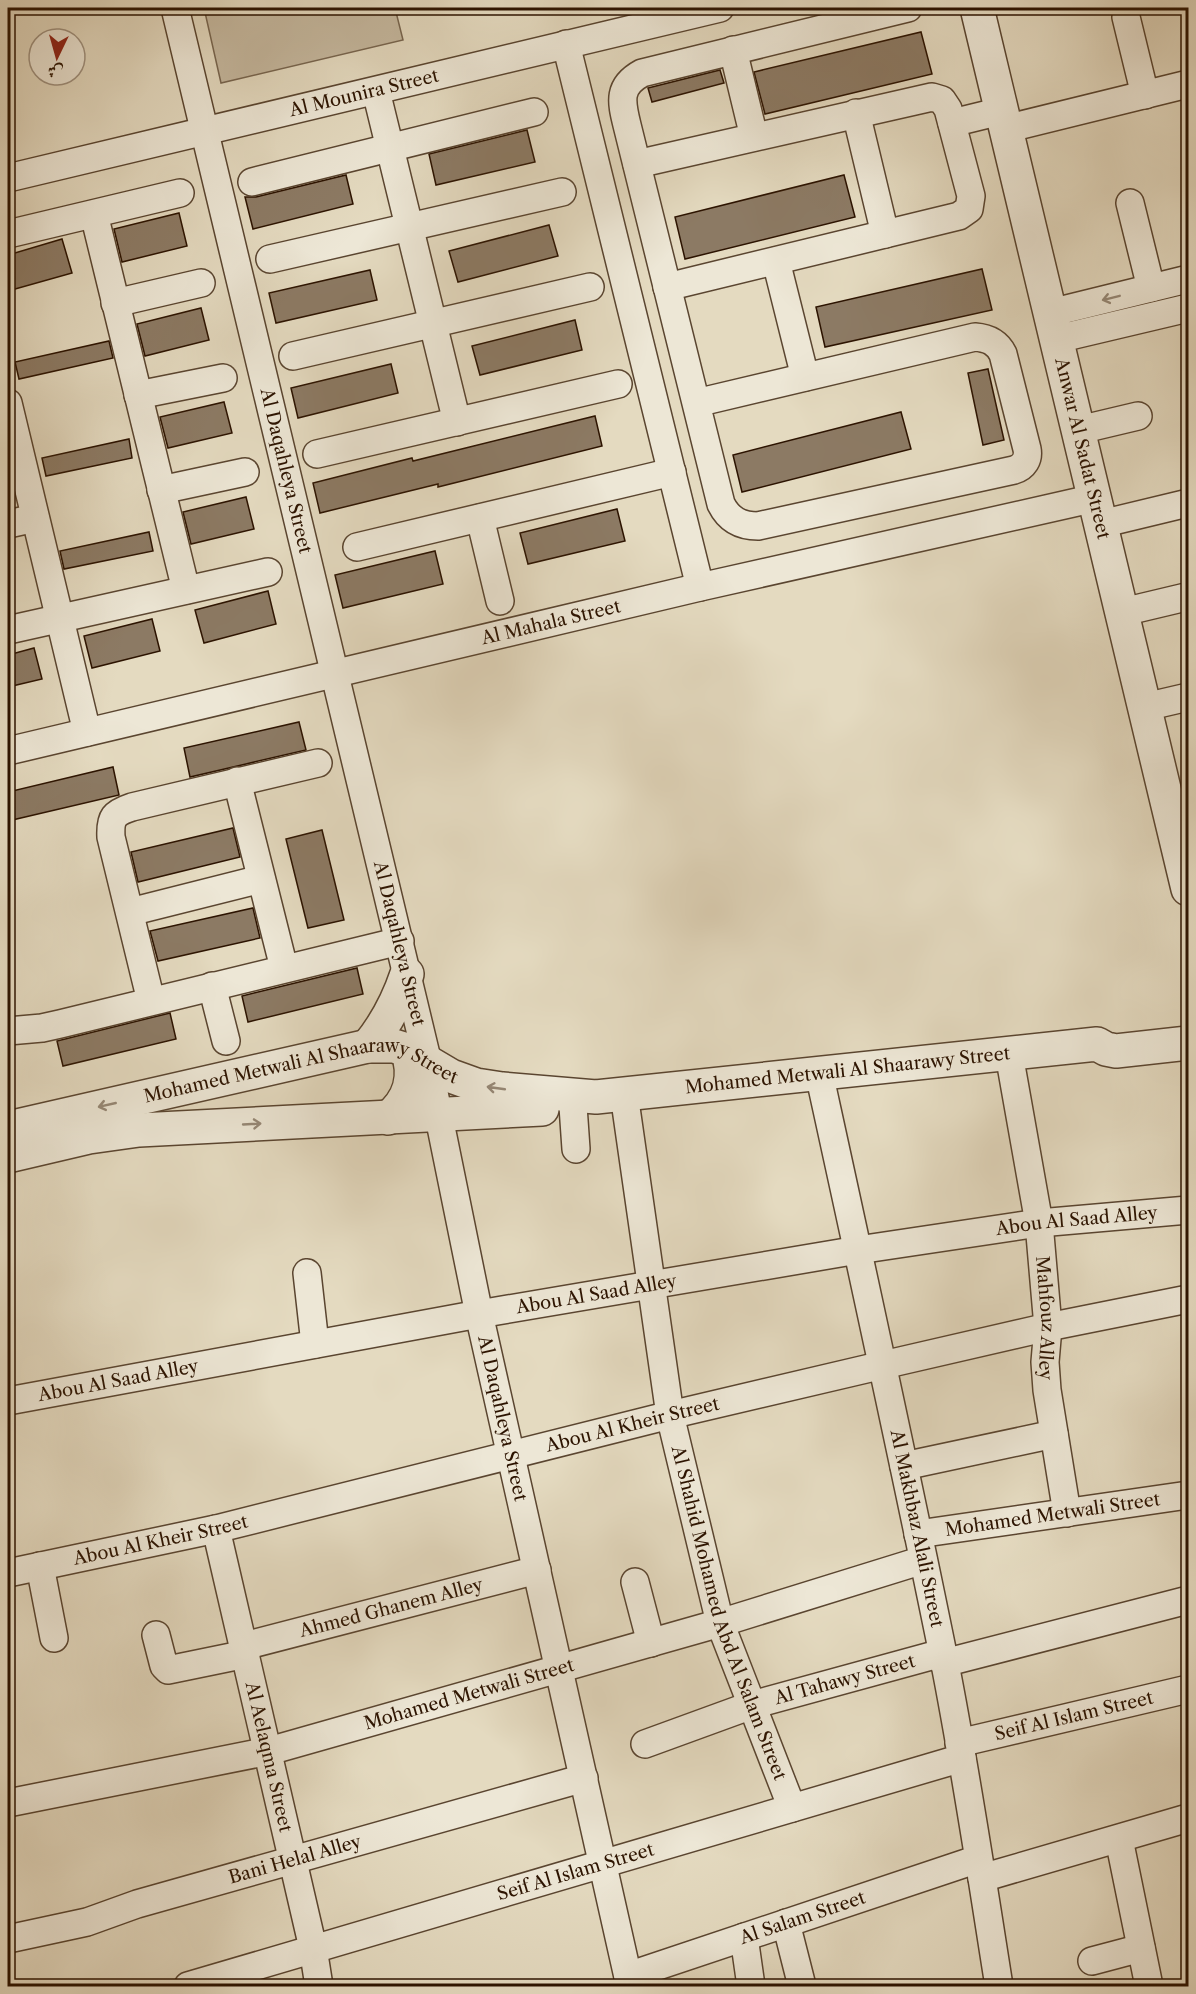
<svg xmlns="http://www.w3.org/2000/svg" width="1196" height="1994" font-family="'Libre Caslon Text',Amiri,serif">
  <rect width="100%" height="100%" fill="#e4dac0"/>
  <filter id="stains"><feTurbulence type="fractalNoise" baseFrequency=".00333" numOctaves="4"/><feColorMatrix values="0 0 0 0 .2 0 0 0 0 .09 0 0 0 0 .02 0 0 0 .5 -.17"/></filter>
  <radialGradient id="worn" r=".72"><stop offset=".6" stop-color="#630" stop-opacity="0"/><stop offset="1" stop-color="#630" stop-opacity=".3"/></radialGradient>
  <!-- green -->
  <path fill="#c5b89f" stroke="#786650" stroke-width="1.5" d="M204 8H395L403 40 221 83Z"/>
  <!-- building -->
  <g fill="#8c7a64" stroke="#2c1300" stroke-width="1.5">
    <path d="M921 32 932 74 765 114 754 72Z"/>
    <path d="M720 70 724 83 652 102 648 88Z"/>
    <path d="M527 130 535 162 436 185 429 154Z"/>
    <path d="M346 175 353 204 253 229 245 197H256Z"/>
    <path d="M844 175 855 217 685 259 675 217Z"/>
    <path d="M179 213 187 246 122 262 114 229Z"/>
    <path d="M549 225 558 256 458 282 449 251Z"/>
    <path d="M62 239 72 273 8 291V255Z"/>
    <path d="M982 269 992 310 825 347 816 307Z"/>
    <path d="M370 270 377 300 276 323 269 293Z"/>
    <path d="M201 308 209 340 145 356 137 324Z"/>
    <path d="M575 320 582 350 480 375 472 346Z"/>
    <path d="M109 341 113 358 19 379 15 362Z"/>
    <path d="M391 364 398 393 298 418 291 388Z"/>
    <path d="M988 369 1004 440 983 445 968 373Z"/>
    <path d="M224 402 232 433 168 448 160 417Z"/>
    <path d="M901 412 911 449 742 492 733 455Z"/>
    <path d="M595 416 602 446 438 487V484L320 513 313 483 412 458 413 461Z"/>
    <path d="M129 439 132 458 46 476 42 458Z"/>
    <path d="M246 497 254 529 191 544 183 512Z"/>
    <path d="M617 509 625 541 528 564 520 533Z"/>
    <path d="M149 532 153 551 64 569 60 551Z"/>
    <path d="M435 551 443 584 343 608 335 575Z"/>
    <path d="M268 591 276 624 204 643 195 610Z"/>
    <path d="M152 619 160 651 92 668 84 636Z"/>
    <path d="M34 648 42 679 8 687V655Z"/>
    <path d="M299 722 306 750 190 777 184 748Z"/>
    <path d="M113 767 119 795 8 821V792Z"/>
    <path d="M233 828 240 857 138 882 131 852Z"/>
    <path d="M322 830 344 920 308 928 286 839Z"/>
    <path d="M253 908 260 938 158 961 150 931Z"/>
    <path d="M357 968 363 994 248 1022 242 996Z"/>
    <path d="M170 1013 176 1039 63 1066 57 1041Z"/>
  </g>
  <g fill="none" stroke-linecap="round" stroke-linejoin="round">
    <!-- minor casing -->
    <g stroke="#5a4530" stroke-width="30">
      <g id="minor">
        <path id="s1" d="M175 8 428 1063 479 1314 630 1986"/>
        <path d="M1126 17 1145 95"/>
        <path d="M566 44 700 587"/>
        <path d="M733 50 754 137"/>
        <path d="M376 91 457 422"/>
        <path d="M856 113 885 234"/>
        <path d="M952 123 1001 111"/>
        <path d="M1005 129 1188 84"/>
        <path d="M637 164 932 97 942 100 948 109 971 196 969 209 959 216 667 287"/>
        <path id="s2" d="M8 178 720 8"/>
        <path d="M252 182 534 112"/>
        <path d="M1130 203 1151 288"/>
        <path d="M94 214 186 590"/>
        <path d="M8 234 180 193"/>
        <path d="M270 259 562 192"/>
        <path d="M776 261 805 377"/>
        <path d="M115 303 201 283"/>
        <path d="M1050 313 1188 279"/>
        <path d="M1057 339 1188 308"/>
        <path d="M293 356 590 287"/>
        <path d="M138 395 223 378"/>
        <path d="M8 403 87 732"/>
        <path d="M696 403 975 337C988 338 997 342 1003 354L1027 449C1029 459 1024 467 1014 470L758 526C741 526 729 520 721 504L627 125C621 101 618 86 642 73L908 8"/>
        <path d="M1079 430 1138 416"/>
        <path d="M317 454 618 384"/>
        <path d="M161 490 245 472"/>
        <path d="M480 518 500 601"/>
        <path d="M8 524 35 518"/>
        <path d="M1101 524 1188 503"/>
        <path d="M357 547 672 472"/>
        <path d="M1123 612 1186 597"/>
        <path d="M8 630 268 572"/>
        <path d="M1145 707 1188 697"/>
        <path id="s3" d="M8 751 700 587 1095 498"/>
        <path d="M237 781 284 968"/>
        <path d="M130 912 261 879"/>
        <path d="M212 986 226 1041"/>
        <path d="M151 1001 111 837C110 817 114 813 132 807L318 763"/>
        <path d="M8 1031 42 1028 60 1024 400 941"/>
        <path id="s4" d="M1009 1054 1039 1223 1048 1327 1045 1362 1047 1390 1067 1513"/>
        <path id="s5" d="M819 1073C862 1270 905 1466 945 1664 966 1771 982 1879 999 1986"/>
        <path id="s6" d="M624 1094 670 1415 720 1623 792 1808"/>
        <path d="M573 1106 576 1149"/>
        <path d="M307 1273 315 1344"/>
        <path id="s7" d="M8 1401 479 1314 858 1250 1039 1223 1188 1210"/>
        <path d="M904 1466 1054 1434"/>
        <path id="s8" d="M216 1529 313 1948 319 1986"/>
        <path id="s9" d="M918 1534 1188 1495"/>
        <path d="M40 1566 54 1638"/>
        <path id="s10" d="M8 1573 216 1529 670 1415 883 1365 1048 1327 1188 1299"/>
        <path d="M635 1582 651 1643"/>
        <path d="M156 1635 164 1666 168 1670 246 1654"/>
        <path id="s11" d="M244 1646 537 1570"/>
        <path d="M944 1663 1188 1600"/>
        <path id="s12" d="M959 1743 1188 1689"/>
        <path id="s13" d="M645 1744 752 1705 942 1653"/>
        <path id="s14" d="M8 1803 269 1751 720 1623 923 1560"/>
        <path d="M1119 1839 1149 1986"/>
        <path d="M982 1878 1188 1818"/>
        <path d="M786 1923 802 1986"/>
        <path d="M744 1937 751 1986"/>
        <path id="s15" d="M8 1939 87 1922 137 1904 584 1778"/>
        <path d="M1092 1961 1141 1948"/>
        <path id="s16" d="M628 1976 978 1859"/>
        <path id="s17" d="M188 1986 962 1758"/>
      </g>
    </g>
    <!-- tertiary casing -->
    <g stroke="#5a4530" stroke-width="36">
      <g id="tertiary">
        <path id="s18" d="M977 8 1188 889"/>
        <path d="M368 1046C386 1024 398 1001 407 974"/>
        <path d="M388 1118C410 1100 417 1077 407 1050"/>
        <path id="s19" d="M8 1128 368 1046H394L407 1050 451 1076 476 1085 502 1089 596 1097 1097 1044 1106 1049 1116 1051 1188 1043"/>
        <path d="M8 1156 89 1137 139 1130 542 1109"/>
      </g>
    </g>
    <!-- minor -->
    <use href="#minor" stroke="#ede7d6" stroke-width="27"/>
    <!-- tertiary -->
    <use href="#tertiary" stroke="#ede7d6" stroke-width="33"/>
  </g>
  <!-- one-way arrows -->
  <defs><path id="oneway-shaft" d="M-6 0H5M1.5-3L5.5 0L1.5 3" fill="none" stroke-width="1.6" stroke-linecap="round" stroke-linejoin="round" transform="scale(1.5)"/></defs>
  <g stroke="#968876">
    <use href="#oneway-shaft" transform="translate(1111 298) rotate(166)"/>
    <use href="#oneway-shaft" transform="translate(496 1088) rotate(-172)"/>
    <use href="#oneway-shaft" transform="translate(107 1105) rotate(167)"/>
    <use href="#oneway-shaft" transform="translate(252 1124) rotate(-3)"/>
  </g>
  <g text-anchor="middle" dominant-baseline="central" stroke-width="4.5" stroke-linejoin="round" paint-order="stroke">
    <!-- street labels -->
    <g font-size="18" fill="#2c1300" stroke="#ede7d6">
      <text stroke="none"><textPath href="#s2" startOffset="366">Al Mounira Street</textPath></text>
      <text stroke="none"><textPath href="#s18" startOffset="453">Anwar Al Sadat Street</textPath></text>
      <text stroke="none"><textPath href="#s1" startOffset="476">Al Daqahleya Street</textPath></text>
      <text stroke="none"><textPath href="#s3" startOffset="558">Al Mahala Street</textPath></text>
      <text stroke="none"><textPath href="#s1" startOffset="962">Al Daqahleya Street</textPath></text>
      <text stroke="none"><textPath href="#s19" startOffset="860">Mohamed Metwali Al Shaarawy Street</textPath></text>
      <text stroke="none"><textPath href="#s19" startOffset="303">Mohamed Metwali Al Shaarawy Street</textPath></text>
      <text stroke="none"><textPath href="#s7" startOffset="1084">Abou Al Saad Alley</textPath></text>
      <text stroke="none"><textPath href="#s7" startOffset="598">Abou Al Saad Alley</textPath></text>
      <text stroke="none"><textPath href="#s4" startOffset="267">Mahfouz Alley</textPath></text>
      <text stroke="none"><textPath href="#s7" startOffset="112">Abou Al Saad Alley</textPath></text>
      <text stroke="none"><textPath href="#s1" startOffset="1448">Al Daqahleya Street</textPath></text>
      <text stroke="none"><textPath href="#s10" startOffset="642">Abou Al Kheir Street</textPath></text>
      <text stroke="none"><textPath href="#s9" startOffset="136">Mohamed Metwali Street</textPath></text>
      <text stroke="none"><textPath href="#s5" startOffset="466">Al Makhbaz Alali Street</textPath></text>
      <text stroke="none"><textPath href="#s10" startOffset="156">Abou Al Kheir Street</textPath></text>
      <text stroke="none"><textPath href="#s11" startOffset="152">Ahmed Ghanem Alley</textPath></text>
      <text stroke="none"><textPath href="#s6" startOffset="531">Al Shahid Mohamed Abd Al Salam Street</textPath></text>
      <text stroke="none"><textPath href="#s13" startOffset="210">Al Tahawy Street</textPath></text>
      <text stroke="none"><textPath href="#s14" startOffset="474">Mohamed Metwali Street</textPath></text>
      <text stroke="none"><textPath href="#s12" startOffset="118">Seif Al Islam Street</textPath></text>
      <text stroke="none"><textPath href="#s8" startOffset="234">Al Aelaqma Street</textPath></text>
      <text stroke="none"><textPath href="#s15" startOffset="298">Bani Helal Alley</textPath></text>
      <text stroke="none"><textPath href="#s17" startOffset="404">Seif Al Islam Street</textPath></text>
      <text stroke="none"><textPath href="#s16" startOffset="184">Al Salam Street</textPath></text>
    </g>
  </g>
  <!-- margin -->
  <rect width="1196" height="1994" fill="none" stroke="#e4dac0" stroke-width="30"/>
  <rect x="9" y="9" width="1178" height="1976" fill="none" stroke="#2c1300" stroke-width="3"/>
  <rect x="15" y="15" width="1166" height="1964" fill="none" stroke="#2c1300" stroke-width="1.5"/>
  <!-- north arrow -->
  <g transform="translate(57 57) rotate(185)"><circle r="28" fill="#ede7d6" stroke="#a09280" stroke-width="1.5"/>
  <path d="M0-4.5L10 22L0 15L-10 22Z" fill="#8f2418"/>
  <text y="-9" font-size="16" font-weight="bold" text-anchor="middle" fill="#2c1300">ش</text>
  </g>
  <rect width="100%" height="100%" filter="url(#stains)"/>
  <rect width="100%" height="100%" fill="url(#worn)"/>
</svg>
